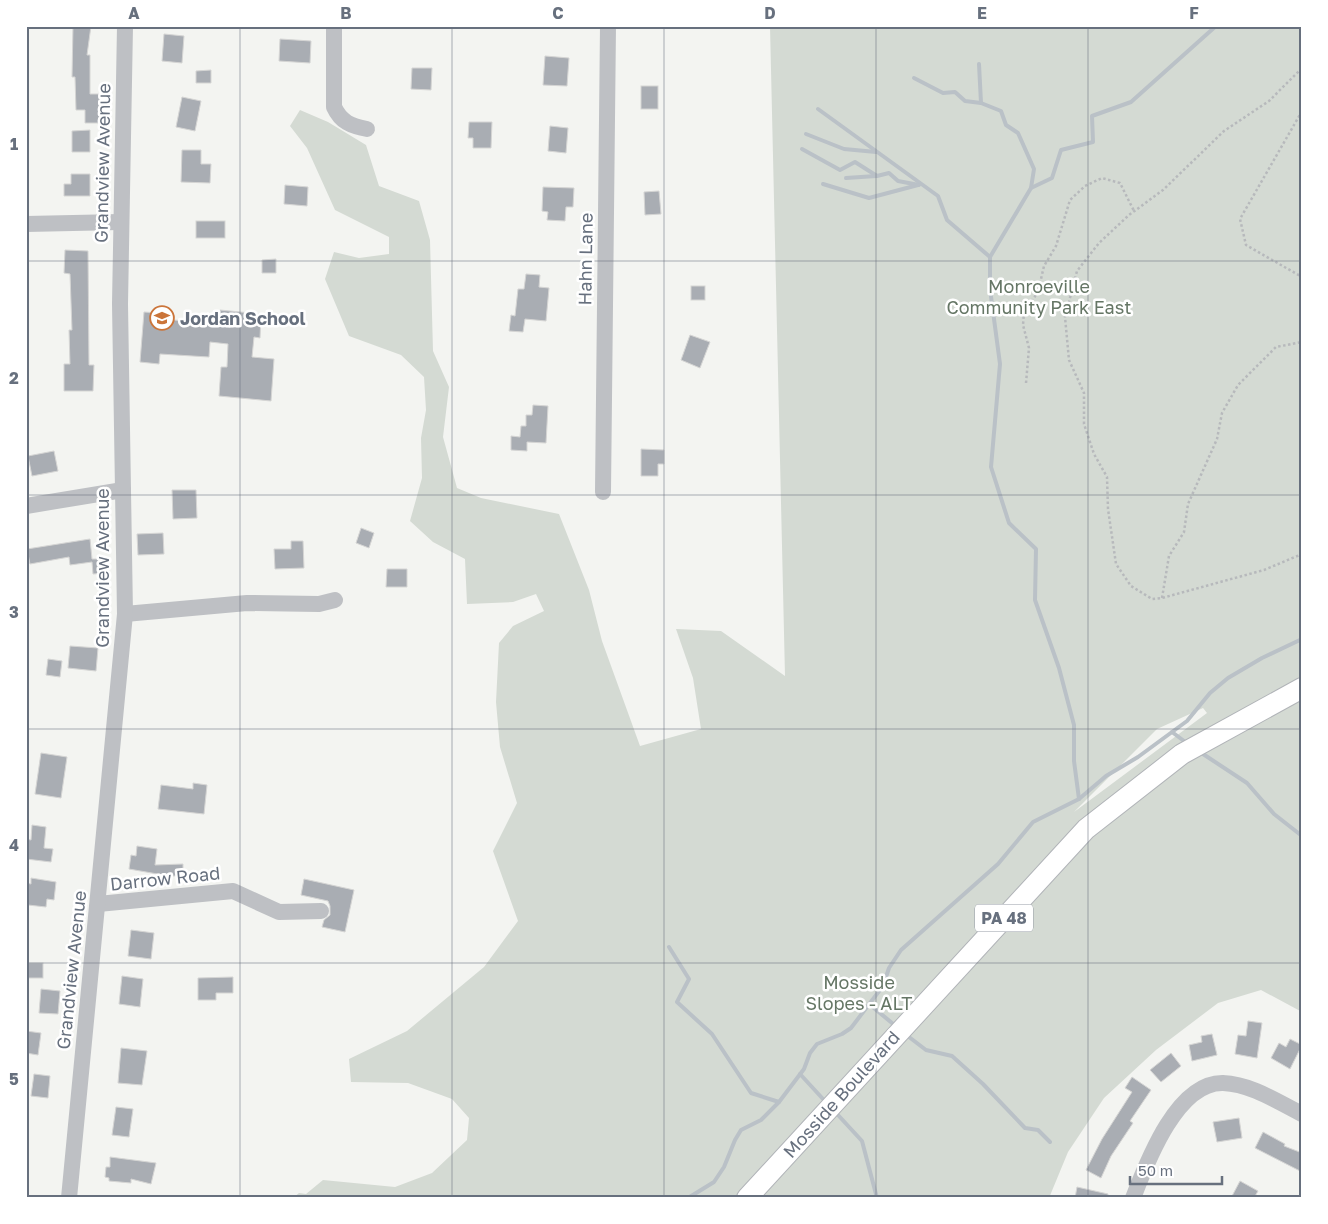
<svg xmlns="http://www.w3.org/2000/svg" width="1328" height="1224" font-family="'Golos Text',sans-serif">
  <rect width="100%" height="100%" fill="#f3f4f1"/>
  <!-- green -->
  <path fill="#d4dad3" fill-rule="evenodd" d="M770 26H1302V1012L1261 990 1218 1003 1156 1050 1104 1098 1068 1152 1049 1198H293L299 1193 306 1194 323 1180 395 1187 432 1173 467 1140 469 1118 452 1099 408 1083 351 1082 349 1059 407 1031 484 967 518 921 493 851 517 803 500 747 496 702 499 643 513 626 544 611 536 594 513 602 467 604 465 559 433 542 410 521 422 478 421 438 426 410 424 377 401 355 349 336 325 279 334 252 359 258 389 254V237L335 210 307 148 290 126 300 110 328 122 366 145 379 186 419 201 430 240 433 351 449 387 443 437 457 488 481 498 559 514 589 590 602 641 640 746 701 729 693 678 676 629 721 631 785 676ZM1203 708 1207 713 1074 812 1157 729Z"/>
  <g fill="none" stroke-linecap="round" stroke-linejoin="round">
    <!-- stream -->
    <g stroke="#bac1c7" stroke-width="4">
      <path d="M979 64 981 103 1001 111 1006 125 1018 133 1034 169 1031 188"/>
      <path d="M914 78 943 93 955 92 965 101 981 103"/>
      <path d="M818 109 938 196 947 220 990 257"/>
      <path d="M806 134 844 149 876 152"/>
      <path d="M802 149 840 170 855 162 877 176 889 173 898 181 919 185"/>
      <path d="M846 178 876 176"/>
      <path d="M823 184 869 198 918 185"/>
      <path d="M1172 732 1184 741"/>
      <path d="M1203 754 1247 783 1274 814 1302 836"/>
      <path d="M1079 799 1074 761V725L1059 668 1035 600 1036 549 1009 523 991 467 1000 364 990 289V257L1031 188 1052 178 1061 150 1093 142 1092 116 1131 102 1216 26"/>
      <path d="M669 947 689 979 677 1002 712 1034 751 1093 779 1102"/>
      <path d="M869 1004 892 1023"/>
      <path d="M909 1037 926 1050 952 1056 983 1084 1025 1128 1038 1130 1050 1142"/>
      <path d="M800 1074 823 1099"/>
      <path d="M838 1115 862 1141 877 1198"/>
      <path d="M688 1198 714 1182 724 1167 735 1140 741 1130 761 1120 779 1102 804 1069 810 1053 817 1044 842 1034 851 1028 883 986 889 968 901 950 998 864 1033 822 1079 799 1106 776 1138 757 1187 721 1210 693 1228 678 1262 658 1302 639"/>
    </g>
  </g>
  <!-- building -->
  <g fill="#a9adb3" stroke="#d5d5d4">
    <path d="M73 26H91L87 55H90V94H100L101 123H85V110H76L75 77H72Z"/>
    <path d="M164 34 184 36 182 63 162 61Z"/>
    <path d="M280 39 311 41 310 63 279 61Z"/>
    <path d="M545 56 569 58 567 86 543 85Z"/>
    <path d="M412 68H432L431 90 411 89Z"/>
    <path d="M211 70V83H196V71Z"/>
    <rect x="641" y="86" width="17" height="23"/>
    <path d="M182 97 201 101 195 131 176 127Z"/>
    <path d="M469 122H492L491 148H473V138H468Z"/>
    <path d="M550 126 568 128 566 153 548 151Z"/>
    <path d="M90 130V152H72V131Z"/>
    <path d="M182 150H201V164H211L210 183 181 182Z"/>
    <path d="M71 174H90V196H64V184H71Z"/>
    <path d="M285 185 308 187 307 206 284 204Z"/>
    <path d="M543 187 574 188 573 207H566L565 221 547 220 548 212 542 211Z"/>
    <path d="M659 191 661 214 645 215 644 192Z"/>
    <rect x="196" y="221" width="29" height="17"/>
    <path d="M65 250 88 251 89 365H94L93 391H64V364H70L69 330H72L70 274 64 273Z"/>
    <path d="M276 259V273H262V260Z"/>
    <path d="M526 274 540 275 539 287 549 288 546 321 525 319 523 332 509 331 511 315 515 316 518 289H524Z"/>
    <rect x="691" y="286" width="14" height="14"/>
    <path d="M220 310 261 314 260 338 254 337 252 357 274 359 271 401 219 396 221 367H227L228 344 210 342 209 357 160 354 159 364 140 362 144 312 159 313 158 319 219 323Z"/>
    <path d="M690 335 710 342 700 368 681 360Z"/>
    <path d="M533 405 548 406 546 443 527 442V451L511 450V436L520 437 521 426H526V415H532Z"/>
    <path d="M641 449 664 450V464H658V476H641Z"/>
    <path d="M54 451 58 471 32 476 28 456Z"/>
    <path d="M172 490H196L197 518 173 519Z"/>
    <path d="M361 528 374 533 369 548 356 543Z"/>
    <path d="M163 533 164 554 138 555 137 534Z"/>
    <path d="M90 539 92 559H107L108 573 93 574 92 562 70 565 69 557 30 564 27 549Z"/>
    <path d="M291 541H303L304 568 275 569 274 549H291Z"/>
    <path d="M387 569H407V587H386Z"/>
    <path d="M70 646 98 648 96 671 68 668Z"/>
    <path d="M48 659 62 661 60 677 46 675Z"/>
    <path d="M41 753 67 757 61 798 35 794Z"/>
    <path d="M193 783 207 785 204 814 158 809 161 785 193 789Z"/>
    <path d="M32 825 46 827 44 848 53 849 51 862 26 859V839L31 840Z"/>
    <path d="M137 846 157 849 155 865 183 864V876H169L129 869 131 855 136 856Z"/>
    <path d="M31 878 56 882 54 900 47 899 46 907 28 905 26 883 31 884Z"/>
    <path d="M304 879 354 890 345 932 322 927 324 920 330 915V906L328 901 301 895Z"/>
    <path d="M131 930 154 933 151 959 128 956Z"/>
    <rect x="26" y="963" width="17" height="15"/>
    <path d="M122 976 143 979 140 1007 119 1004Z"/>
    <path d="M233 977V993H216V1000H198V978Z"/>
    <path d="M41 989 60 991 58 1014 39 1013Z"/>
    <path d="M1248 1021 1262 1023 1257 1058 1235 1054 1238 1035 1246 1036Z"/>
    <path d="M26 1031 41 1033 38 1055 26 1053Z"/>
    <path d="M1212 1034 1217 1055 1192 1061 1189 1045 1202 1042 1201 1036Z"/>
    <path d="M1290 1039 1302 1045 1290 1069 1271 1058 1279 1043 1286 1047Z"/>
    <path d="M121 1048 147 1051 142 1085 118 1083Z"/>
    <path d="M1171 1053 1181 1066 1161 1082 1150 1070Z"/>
    <path d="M34 1074 50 1076 48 1098 31 1096Z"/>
    <path d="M1132 1077 1151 1090 1130 1121 1133 1123 1111 1156 1101 1178 1086 1170 1102 1139 1132 1092 1125 1088Z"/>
    <path d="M116 1107 133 1109 129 1137 112 1135Z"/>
    <path d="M1239 1118 1242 1138 1217 1142 1213 1122Z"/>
    <path d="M1263 1132 1285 1144 1284 1146 1302 1153V1172L1255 1148Z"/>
    <path d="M110 1157 156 1163 151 1184 131 1179V1183L109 1181V1178L105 1177 106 1167H110Z"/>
    <path d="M1240 1181 1258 1191 1254 1198H1231Z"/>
    <path d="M1077 1187 1108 1194V1198H1075Z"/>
  </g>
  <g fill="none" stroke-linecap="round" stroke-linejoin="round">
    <!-- major casing -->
    <g stroke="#b1b4b8" stroke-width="22">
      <path id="major" d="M747 1198 1086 829 1182 754 1302 688"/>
    </g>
    <!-- path -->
    <g stroke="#b7b9bc" stroke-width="2.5" stroke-dasharray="2.5 2.5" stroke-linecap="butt">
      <path d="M1302 68 1269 101 1224 131 1163 190 1129 215 1099 243 1077 271 1065 317 1069 360 1084 393V424L1094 454 1107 477 1108 509 1116 564 1131 586 1152 599 1162 598 1264 570 1302 554"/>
      <path d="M1302 111 1240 219 1246 245 1302 277"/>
      <path d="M1026 383 1029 348 1023 325 1024 312 1038 292 1044 266 1056 246 1070 200 1085 186 1102 178 1120 183 1134 211"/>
      <path d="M1162 598 1169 556 1184 532 1188 504 1217 439 1222 413 1238 385 1276 347 1302 342"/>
    </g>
    <!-- minor -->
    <g stroke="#bec0c4" stroke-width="16">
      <path d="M334 26V107C341 122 351 126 367 129"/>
      <path d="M26 224 120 222"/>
      <path d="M603 492 608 26"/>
      <path d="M26 506 123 490"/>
      <path d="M125 614 247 603 319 604 335 600"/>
      <path d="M98 904 233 891 279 912 321 911"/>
      <path d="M69 1198 125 614 120 304 125 26"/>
      <path d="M1133 1198C1147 1162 1177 1082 1223 1083 1251 1084 1278 1102 1302 1114"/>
    </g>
    <!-- major -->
    <use href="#major" stroke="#fff" stroke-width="20"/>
  </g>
  <!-- grid -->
  <path fill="none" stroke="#67707e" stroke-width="1" stroke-opacity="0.55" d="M240 26V1198M452 26V1198M664 26V1198M876 26V1198M1088 26V1198M26 261H1302M26 495H1302M26 729H1302M26 963H1302"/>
  <!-- icons -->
  <defs>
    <g id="school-ring" transform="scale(1.25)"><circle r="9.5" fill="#fff" stroke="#cb753a" stroke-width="1.5"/><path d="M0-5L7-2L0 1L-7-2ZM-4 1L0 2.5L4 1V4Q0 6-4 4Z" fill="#cb753a"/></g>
  </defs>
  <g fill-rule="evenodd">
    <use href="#school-ring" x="162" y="318"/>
  </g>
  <g text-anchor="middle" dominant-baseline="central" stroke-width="5" stroke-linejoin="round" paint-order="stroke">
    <!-- shield labels -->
    <rect fill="#fff" stroke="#959ba5" stroke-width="1" x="975" y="904.5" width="58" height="27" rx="4"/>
    <g font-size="16" font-weight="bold" fill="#67707e">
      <text x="1004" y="918">PA 48</text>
    </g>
    <!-- street labels -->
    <g font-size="18" fill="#67707e" stroke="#fff">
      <text transform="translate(102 163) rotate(-89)">Grandview Avenue</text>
      <text transform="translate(585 259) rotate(-89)">Hahn Lane</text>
      <text transform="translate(102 568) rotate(-90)">Grandview Avenue</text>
      <text transform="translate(165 878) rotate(-6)">Darrow Road</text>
      <text transform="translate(71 970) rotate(-84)">Grandview Avenue</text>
      <text transform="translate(841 1094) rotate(-48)">Mosside Boulevard</text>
    </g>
    <!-- park labels -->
    <g font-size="18" fill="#657665" stroke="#fff">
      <text x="1039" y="286">Monroeville<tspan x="1039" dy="21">Community Park East</tspan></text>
      <text x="859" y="982">Mosside<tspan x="859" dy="21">Slopes - ALT</tspan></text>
    </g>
    <!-- poi labels -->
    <g font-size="18" font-weight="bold" fill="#67707e" stroke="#fff" text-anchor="start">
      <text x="180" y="318">Jordan School</text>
    </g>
  </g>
  <!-- border -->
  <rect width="1328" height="1224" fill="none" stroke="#ffffff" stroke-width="55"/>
  <!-- scale -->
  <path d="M1130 1176v8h92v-8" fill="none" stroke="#67707e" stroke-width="2.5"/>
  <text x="1138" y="1176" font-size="15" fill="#67707e" stroke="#ffffff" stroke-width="4" paint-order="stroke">50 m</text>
  <rect x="28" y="28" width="1272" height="1168" fill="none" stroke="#67707e" stroke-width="2"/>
  <g font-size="16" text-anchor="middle" font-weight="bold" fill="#67707e">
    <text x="134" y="19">A</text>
    <text x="346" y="19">B</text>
    <text x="558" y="19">C</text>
    <text x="770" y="19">D</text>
    <text x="982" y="19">E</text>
    <text x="1194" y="19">F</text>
    <text x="14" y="150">1</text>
    <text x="14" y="384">2</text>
    <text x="14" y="618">3</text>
    <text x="14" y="851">4</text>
    <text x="14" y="1085">5</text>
  </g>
</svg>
